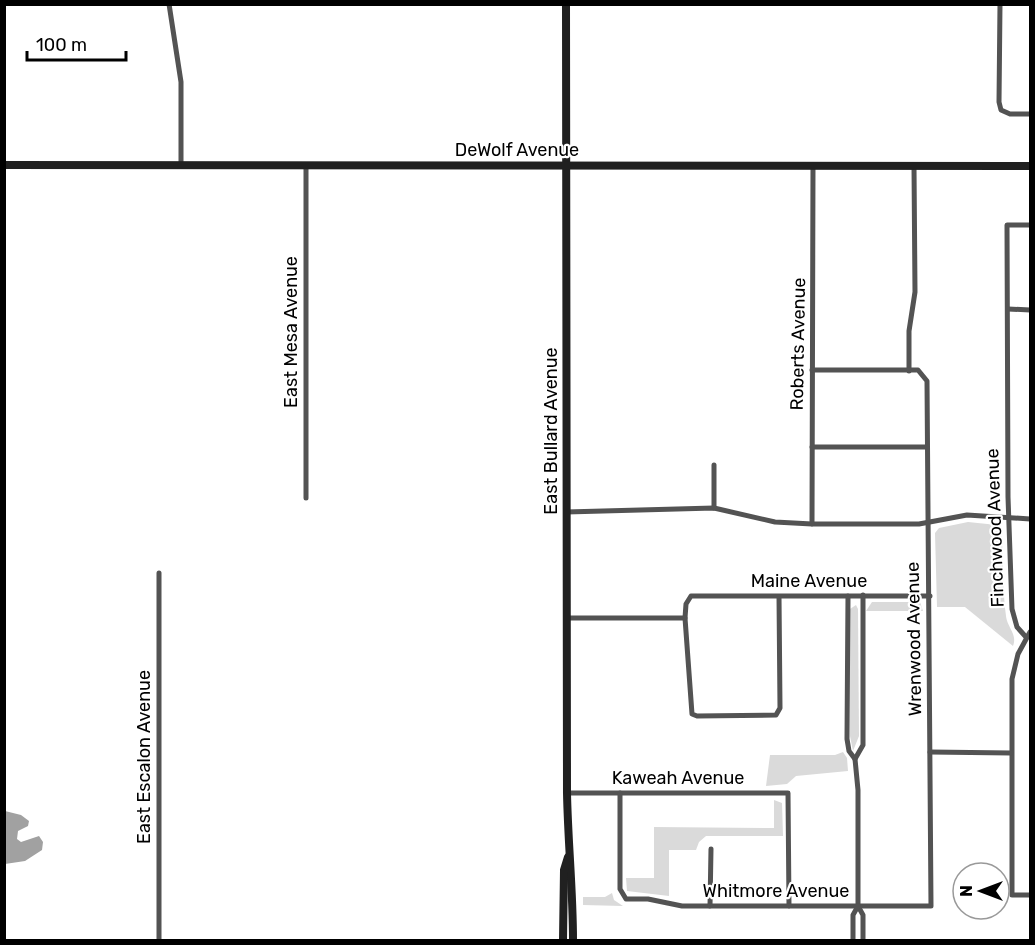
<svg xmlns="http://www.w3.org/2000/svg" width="1035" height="945" font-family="Rubik,sans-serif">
  <rect width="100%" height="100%" fill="#fff"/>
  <!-- green -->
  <g fill="#dadada">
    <path d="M968 522 997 525 1001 530C1004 559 1002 588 1006 616 1007 627 1018 635 1013 646L965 607H937L935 533 939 528Z"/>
    <path d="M872 602H920L923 611H866Z"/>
    <path d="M856 605 858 609 859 736 853 751 850 736V609Z"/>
    <path d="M843 752 847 758 848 771 796 776 787 784 766 786 770 755H835Z"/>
    <path d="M774 800 782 803 783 836H706L699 842 696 850H669V896L627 891 626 878H654V827L774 828Z"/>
    <path d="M612 893 614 900 623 906 583 905V897H605Z"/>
  </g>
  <!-- water -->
  <path fill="#a1a1a1" d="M5 811 21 815 29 821 28 826 18 831 17 839 21 842 39 836 43 842 42 850 25 861 5 864Z"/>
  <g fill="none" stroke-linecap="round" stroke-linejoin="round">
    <!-- street -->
    <g stroke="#535353" stroke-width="5">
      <path d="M169 4 181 82V165"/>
      <path d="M1000 4 999 102 1001 110 1010 114H1030"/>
      <path d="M306 165V498"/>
      <path d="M1008 309 1030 310"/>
      <path d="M909 371V331L915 292 914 166"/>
      <path d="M812 447H927"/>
      <path d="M714 465V508"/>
      <path d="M566 512 714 508 775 522 812 524H919L967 515 1030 519"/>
      <path d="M812 524 813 165"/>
      <path d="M779 596 780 708 776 715 697 716 692 714 685 618 686 604 691 596H930"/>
      <path d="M848 596 847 739 849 751 855 759 858 790V906L863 915V940"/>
      <path d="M566 618H685"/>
      <path d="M1030 632 1018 654 1012 679V895H1030"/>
      <path d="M1026 637 1017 627 1012 609 1008 497 1007 225H1030"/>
      <path d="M930 752 1011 753"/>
      <path d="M855 759 863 745V595"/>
      <path d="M567 793H788L789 906"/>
      <path d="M620 793V889L626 899H648L682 906H931L927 381 918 370H812"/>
      <path d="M710 906 711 849"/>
      <path d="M159 940V573"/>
      <path d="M853 940V915L858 906"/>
    </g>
    <!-- secondary -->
    <g stroke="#202020" stroke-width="8">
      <path d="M566 4 567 793C568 843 573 891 573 940"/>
      <path d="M4 165 1030 166"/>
      <path d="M563 940 564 870 568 857"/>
    </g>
  </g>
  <g text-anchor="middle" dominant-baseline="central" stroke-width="4.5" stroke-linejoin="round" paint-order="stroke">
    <!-- street labels -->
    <g font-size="18" fill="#000" stroke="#fff">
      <text x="517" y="150">DeWolf Avenue</text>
      <text transform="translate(291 332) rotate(-90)">East Mesa Avenue</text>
      <text transform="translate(798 344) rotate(-89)">Roberts Avenue</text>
      <text transform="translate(551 431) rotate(-90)">East Bullard Avenue</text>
      <text transform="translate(995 528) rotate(-92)">Finchwood Avenue</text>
      <text x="809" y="581">Maine Avenue</text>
      <text transform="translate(914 639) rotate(-91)">Wrenwood Avenue</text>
      <text transform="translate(144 757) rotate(-90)">East Escalon Avenue</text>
      <text x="678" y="778">Kaweah Avenue</text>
      <text x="776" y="891">Whitmore Avenue</text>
    </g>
  </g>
  <!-- border -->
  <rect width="1035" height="945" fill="none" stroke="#000000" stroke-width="12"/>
  <!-- north arrow -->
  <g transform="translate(981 891) rotate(270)"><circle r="28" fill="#ffffff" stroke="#999999" stroke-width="1.5"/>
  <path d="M0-4.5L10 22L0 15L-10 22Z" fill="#000000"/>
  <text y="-9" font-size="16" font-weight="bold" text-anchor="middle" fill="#000000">N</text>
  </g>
  <!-- scale -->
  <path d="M27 51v9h99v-9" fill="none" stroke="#000000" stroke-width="3"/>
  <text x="36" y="51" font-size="18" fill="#000000" stroke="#ffffff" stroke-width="4.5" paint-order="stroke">100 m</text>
</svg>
